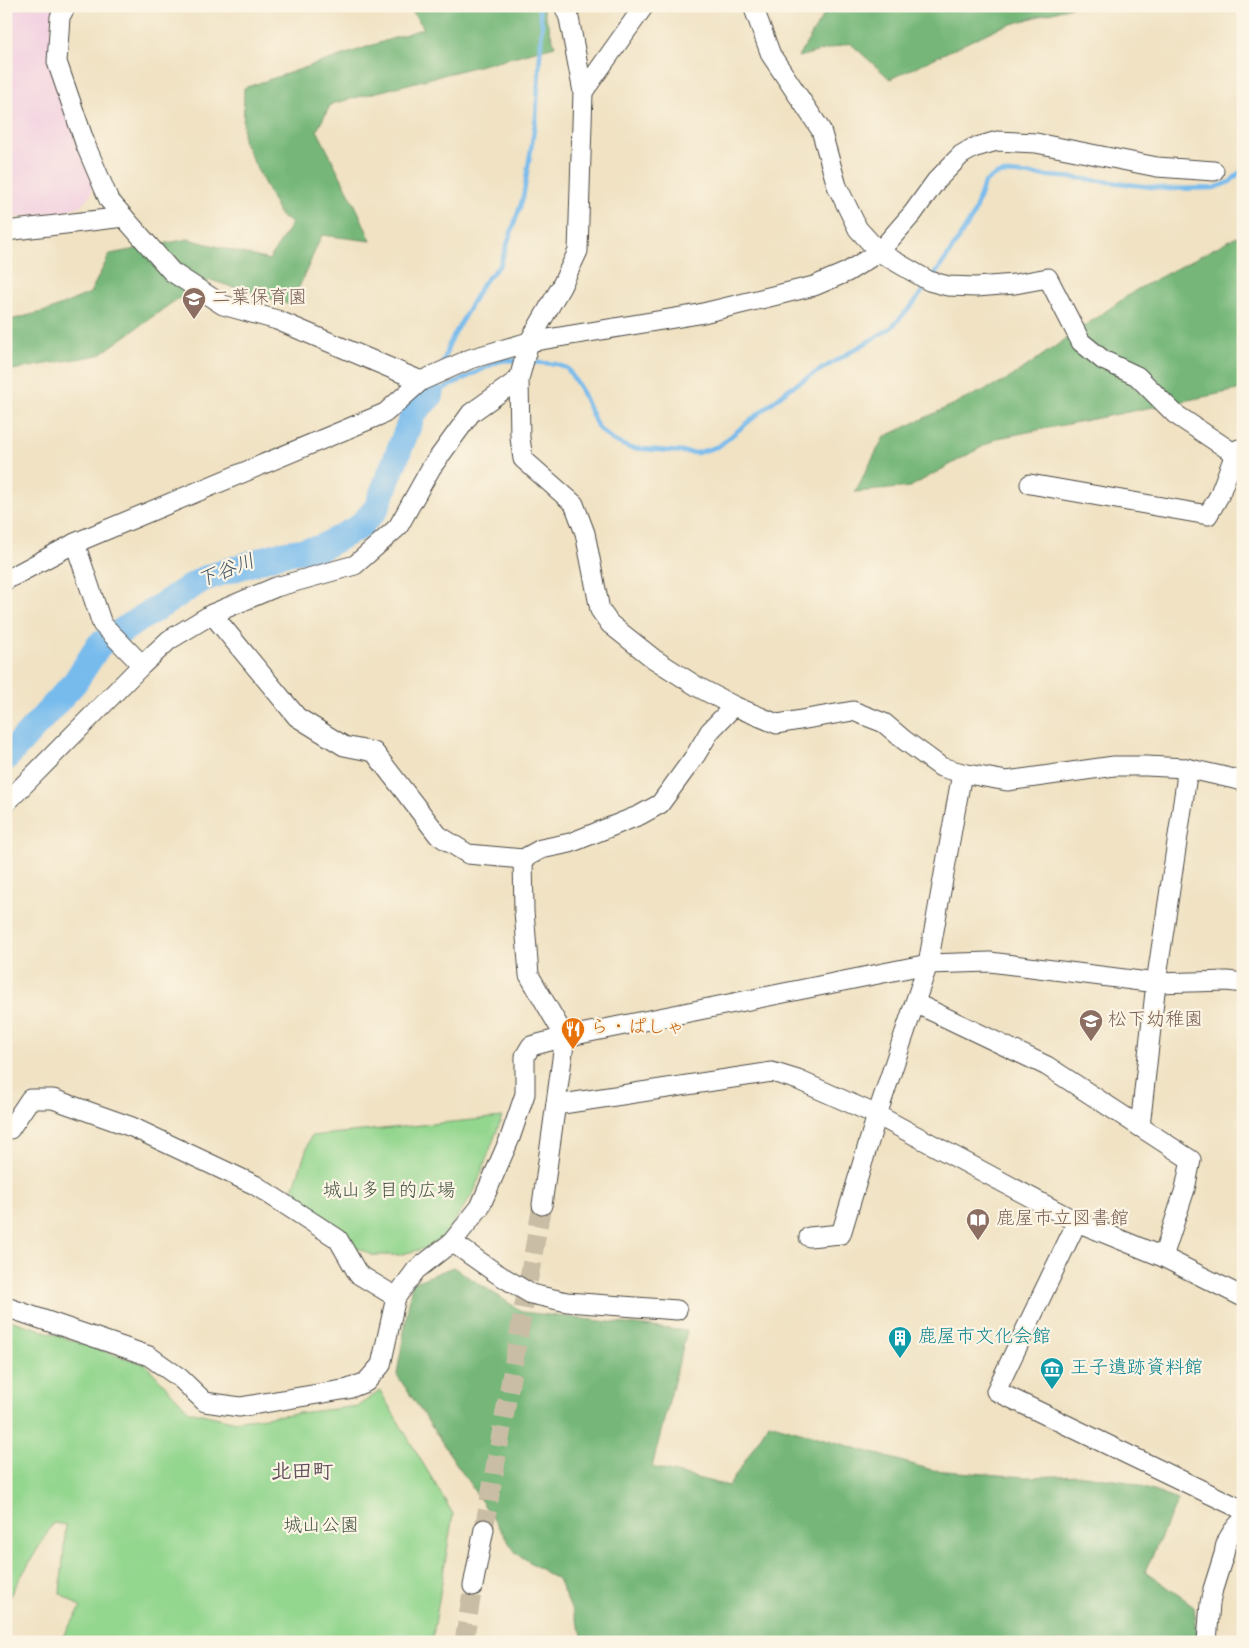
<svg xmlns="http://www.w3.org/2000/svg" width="1249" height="1648" font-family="'Gochi Hand','Klee One',sans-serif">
  <rect width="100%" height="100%" fill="#fcf5e5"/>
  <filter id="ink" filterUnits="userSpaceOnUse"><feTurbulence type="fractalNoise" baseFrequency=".02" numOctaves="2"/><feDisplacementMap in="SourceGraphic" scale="10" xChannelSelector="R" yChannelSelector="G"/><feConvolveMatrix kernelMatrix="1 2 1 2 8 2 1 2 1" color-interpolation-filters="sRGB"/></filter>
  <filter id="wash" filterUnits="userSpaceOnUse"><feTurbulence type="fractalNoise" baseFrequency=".0096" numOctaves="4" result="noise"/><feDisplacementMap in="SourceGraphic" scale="20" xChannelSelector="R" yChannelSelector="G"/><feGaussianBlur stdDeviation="1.12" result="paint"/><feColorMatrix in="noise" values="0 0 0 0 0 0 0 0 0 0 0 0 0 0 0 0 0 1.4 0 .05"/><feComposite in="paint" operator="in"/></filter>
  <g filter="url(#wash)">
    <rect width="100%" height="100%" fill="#f0e2c3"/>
    <!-- built -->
    <path fill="#f2cfe1" d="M6 6H55L52 15 51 60 55 86 93 186 91 194 80 206 57 213 6 219Z"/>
    <!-- green -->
    <g fill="#93d68e" stroke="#5f805c">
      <path d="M502 1117 474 1192 444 1236 426 1248 398 1255H372L351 1245 290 1198 311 1136Z"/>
      <path d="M6 1319 42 1330 96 1349 145 1364 189 1411 232 1421 358 1406 380 1391 453 1514 432 1642H59L81 1608 60 1593 66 1525 53 1523 6 1602Z"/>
    </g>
    <!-- forest -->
    <g fill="#76b779" stroke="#507152">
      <path d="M408 6H542L555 46 331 104 317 130 358 211 371 241 322 235 291 305 210 280 173 302 99 355 6 371V321L50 310 90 293 110 254 188 239 269 260 292 223 281 217 243 140 244 88 424 28Z"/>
      <path d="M829 6H1074L998 28 890 79 850 43 798 57Z"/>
      <path d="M1243 233V389L998 438 910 487 855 492 884 437 1010 378 1136 290Z"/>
      <path d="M453 1267 523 1312 687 1331 652 1467 729 1486 769 1423 932 1470 1026 1477 1085 1475 1128 1482 1178 1500 1145 1571 1194 1606 1198 1642H581L582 1634 559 1581 516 1553 397 1375 412 1283Z"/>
    </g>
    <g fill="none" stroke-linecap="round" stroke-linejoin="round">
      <!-- stream -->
      <g stroke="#77bbed" stroke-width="4.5">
        <path d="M933 277 947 257 973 216 984 183 995 175 1005 173 1077 178 1167 189 1214 188 1230 182 1243 169"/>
        <path d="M530 362 556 364 567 368 580 388 598 428 614 441 630 448 697 453 719 446 790 388 891 328 913 304 927 285"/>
        <path d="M442 365 450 342 483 283 500 265 523 198 536 118 542 24 538 6"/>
        <path d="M431 395 497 362 505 360 519 361"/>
      </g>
      <!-- river -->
      <path stroke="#77bbed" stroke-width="26" d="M6 758 75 682 99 645 203 579 280 554 320 548 359 527 376 509 414 412 431 395"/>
    </g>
  </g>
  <g filter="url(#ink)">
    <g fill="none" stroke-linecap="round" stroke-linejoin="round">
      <!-- minor-tunnel -->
      <g stroke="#c9bda5" stroke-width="19" stroke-dasharray="19 9" stroke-linecap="butt">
        <path d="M484 1529 542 1205"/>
        <path d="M464 1642 473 1586"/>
      </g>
      <!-- minor casing -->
      <g stroke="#494642" stroke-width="21">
        <g id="minor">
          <path d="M66 6 60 17 57 62 86 146 109 200 172 272 223 305 277 320 421 381"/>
          <path d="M564 6 569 18 583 92 578 251 561 287 529 342 519 379 520 438 523 459 574 504 585 533 600 610 610 624 654 659 698 687 734 706 777 724 853 711 884 723 904 740 941 767 962 773 1007 781 1114 766H1146L1186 768 1243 781"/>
          <path d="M753 6 771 55 821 130 837 186 858 229 879 252 929 281 948 286 976 287 1015 284 1048 278 1081 342 1103 360 1137 376 1175 414 1235 454"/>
          <path d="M583 92 644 6"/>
          <path d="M6 231 124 217"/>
          <path d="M1030 484 1208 515 1219 496 1235 454 1239 449 1243 450"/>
          <path d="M75 543 102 624 142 665"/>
          <path d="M6 580 75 543 385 413 421 381 470 359 529 342 699 314 814 286 847 272 879 252 913 213 936 181 961 155 973 148 997 141 1036 143 1157 167 1214 171"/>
          <path d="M212 614 297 717 344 746 374 752 438 835 468 854 523 859 541 849 570 843 640 815 660 804 695 756 710 731 734 706"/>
          <path d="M6 803 142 665 169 640 212 614 276 587 355 565 398 527 431 468 471 413 519 379"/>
          <path d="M523 859 524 911 529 975 565 1037 542 1205"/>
          <path d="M915 1003 1047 1066 1191 1160 1185 1189 1163 1257"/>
          <path d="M556 1105 772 1072 798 1080 877 1115 1077 1222 1163 1257 1243 1297"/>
          <path d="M1140 1127 1156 983 1186 782V768"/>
          <path d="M6 1128 10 1129 30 1099H53L132 1127 255 1185 338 1239 358 1274 396 1297"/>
          <path d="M1077 1222 996 1391 1243 1510"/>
          <path d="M809 1237 841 1234 877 1115 928 964 962 773"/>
          <path d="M452 1242 496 1273 531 1294 567 1302 677 1310"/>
          <path d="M6 1307 149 1356 180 1378 205 1402 240 1407 348 1389 366 1382 381 1365 396 1297 416 1270 452 1242 480 1207 510 1138 525 1094V1056L531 1046 565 1037 928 964 990 962 1156 983 1227 981 1243 983"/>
          <path d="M473 1586 484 1529"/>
          <path d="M1207 1642 1210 1603 1213 1589 1224 1554C1225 1540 1233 1529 1243 1520"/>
        </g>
      </g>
      <!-- minor -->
      <use href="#minor" stroke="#fff" stroke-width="19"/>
    </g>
  </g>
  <!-- icons -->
  <defs>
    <g id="school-pin" transform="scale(1.25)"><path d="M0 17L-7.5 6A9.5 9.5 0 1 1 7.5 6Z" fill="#8d6e63" stroke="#fcf5e5"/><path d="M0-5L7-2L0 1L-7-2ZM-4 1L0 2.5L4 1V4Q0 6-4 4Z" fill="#fff"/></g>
    <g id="restaurant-pin" transform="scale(1.25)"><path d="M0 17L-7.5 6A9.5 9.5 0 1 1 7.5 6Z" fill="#e8710a" stroke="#fcf5e5"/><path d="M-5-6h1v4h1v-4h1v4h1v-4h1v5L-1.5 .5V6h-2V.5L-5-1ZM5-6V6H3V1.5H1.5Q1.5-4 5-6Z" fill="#fff"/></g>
    <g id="library-pin" transform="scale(1.25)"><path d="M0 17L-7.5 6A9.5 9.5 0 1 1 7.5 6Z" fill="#8d6e63" stroke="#fcf5e5"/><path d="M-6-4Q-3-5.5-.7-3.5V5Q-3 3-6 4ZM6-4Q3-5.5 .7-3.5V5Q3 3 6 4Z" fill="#fff"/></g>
    <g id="building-pin" transform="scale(1.25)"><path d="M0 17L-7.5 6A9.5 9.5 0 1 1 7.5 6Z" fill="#0f9aa8" stroke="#fcf5e5"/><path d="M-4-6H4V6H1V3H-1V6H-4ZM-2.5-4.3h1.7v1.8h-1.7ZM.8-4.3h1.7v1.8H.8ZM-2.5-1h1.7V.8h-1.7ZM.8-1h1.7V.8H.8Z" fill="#fff"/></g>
    <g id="museum-pin" transform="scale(1.25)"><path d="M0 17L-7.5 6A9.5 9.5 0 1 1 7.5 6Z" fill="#0f9aa8" stroke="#fcf5e5"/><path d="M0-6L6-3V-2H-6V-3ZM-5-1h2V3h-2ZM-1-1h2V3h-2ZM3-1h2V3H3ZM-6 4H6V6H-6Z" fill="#fff"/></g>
  </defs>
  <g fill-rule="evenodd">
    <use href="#school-pin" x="194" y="299"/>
    <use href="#school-pin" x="1091" y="1021"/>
    <use href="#restaurant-pin" x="573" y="1029"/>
    <use href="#library-pin" x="978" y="1220"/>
    <use href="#building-pin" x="900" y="1338"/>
    <use href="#museum-pin" x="1052" y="1369"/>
  </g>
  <g text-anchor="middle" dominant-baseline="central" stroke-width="4.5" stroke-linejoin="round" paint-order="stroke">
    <!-- education labels -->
    <g font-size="19" fill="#785e54" stroke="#fcf5e5" text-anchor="start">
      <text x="212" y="299">二葉保育園</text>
      <text x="1108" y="1021">松下幼稚園</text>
      <text x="996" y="1220">鹿屋市立図書館</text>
    </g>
    <!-- food labels -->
    <g font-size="19" fill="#c56008" stroke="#fcf5e5" text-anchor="start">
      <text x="590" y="1029">ら・ぱしゃ</text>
    </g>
    <!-- park labels -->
    <g font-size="19" fill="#455644" stroke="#fcf5e5">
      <text x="389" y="1192">城山多目的広場</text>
      <text x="321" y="1527">城山公園</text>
    </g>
    <!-- culture labels -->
    <g font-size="19" fill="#0d838f" stroke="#fcf5e5" text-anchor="start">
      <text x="918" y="1338">鹿屋市文化会館</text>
      <text x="1070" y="1369">王子遺跡資料館</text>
    </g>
    <!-- water labels -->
    <g font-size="20" font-style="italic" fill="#425665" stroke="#fcf5e5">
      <text transform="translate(227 573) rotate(-21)">下谷川</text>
    </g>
    <!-- quarter labels -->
    <g font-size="21" font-weight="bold" fill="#61525e" stroke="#fcf5e5">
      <text x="302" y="1474">北田町</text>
    </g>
  </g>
  <!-- margin -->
  <rect width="1249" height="1648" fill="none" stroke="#fcf5e5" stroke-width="25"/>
</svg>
